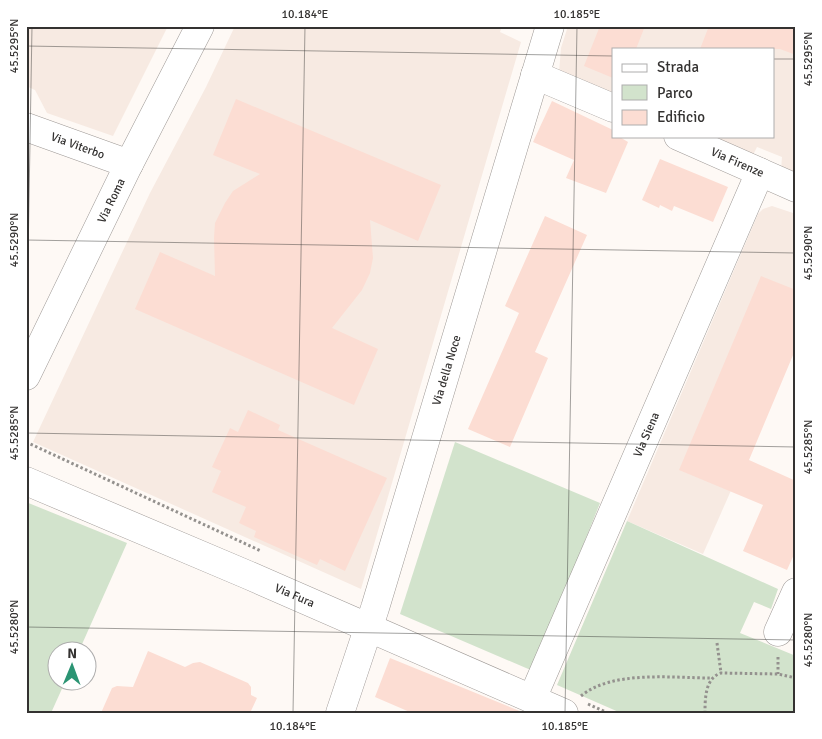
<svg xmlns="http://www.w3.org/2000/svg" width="822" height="739" font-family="Signika,sans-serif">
  <rect width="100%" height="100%" fill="#fef9f5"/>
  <!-- built -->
  <g fill="#f7eae2">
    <path d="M26 26H168L113 136 47 113 35 90 26 86Z"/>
    <path d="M235 26H502L500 32 521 42 361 589 33 442 150 193 206 87Z"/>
    <path d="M568 26H796V177L781 170 782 157 757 147 752 157 703 136H773V49H613V97L559 73 561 48Z"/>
    <path d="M772 206 796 214V343L703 554 627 521 758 214 763 209Z"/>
  </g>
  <!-- green -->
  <g fill="#d2e3cc">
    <path d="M455 442 600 503 533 671 400 614Z"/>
    <path d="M26 502 127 543 79 651 58 652V682H65L51 713H26Z"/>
    <path d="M627 521 778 589 771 609 754 602 740 633 796 656V713H621L557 685Z"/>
  </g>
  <!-- building -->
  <g fill="#fcddd3">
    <path d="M600 26H645L636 49H613V78L584 66Z"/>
    <path d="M709 26H796V55L780 49H700Z"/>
    <path d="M236 99 441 185 418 241 370 220 373 258 370 273 362 290 332 328 378 349 354 405 135 309 160 252 215 276 214 238 215 223 225 203 233 191 260 174 213 155Z"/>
    <path d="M552 101 613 130V136H618L628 142 606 193 566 178 574 160 533 142Z"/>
    <path d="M660 159 728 187 713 222 674 206 672 211 660 205 659 208 642 200Z"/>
    <path d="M545 216 587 235 535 352 548 358 510 447 468 429 519 313 505 306Z"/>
    <path d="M761 276 796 290V348L749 460 796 481V550L787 570 743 551 763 505 679 470Z"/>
    <path d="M248 410 280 425 278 430 387 478 345 571 320 559 317 565 254 537 256 531 239 523 246 507 212 492 221 471 212 467 230 428 238 432Z"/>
    <path d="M148 651 185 667 193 663 200 662 248 683 251 687V695L257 698 250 713H101L112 688 117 686 133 687Z"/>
    <path d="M390 658 522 712V713H412L375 697Z"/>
  </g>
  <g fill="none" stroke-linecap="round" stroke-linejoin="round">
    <!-- minor casing -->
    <g stroke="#9e9996" stroke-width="29">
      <g id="minor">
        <path d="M535 75 613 108"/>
        <path id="s1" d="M26 127 129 164"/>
        <path id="s2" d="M678 136 796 188"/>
        <path id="s3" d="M26 376 129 164 200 26"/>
        <path id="s4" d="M26 481 248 575 564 713"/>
        <path d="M778 632 796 592"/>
        <path id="s5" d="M532 699 760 172"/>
        <path id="s6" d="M340 713 375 608 550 26"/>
      </g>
    </g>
    <!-- path -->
    <g stroke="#94918e" stroke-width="3" stroke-dasharray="2.5 2.5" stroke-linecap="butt">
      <path d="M26 442 261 551"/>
      <path d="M717 643 721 673"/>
      <path d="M778 657V674"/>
      <path d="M581 696C612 670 673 678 711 678"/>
      <path d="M588 704 608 713"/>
      <path d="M705 713C705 699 705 678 721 673L778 674 796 678"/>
    </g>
    <!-- minor -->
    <use href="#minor" stroke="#fff" stroke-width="28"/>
  </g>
  <!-- ticks -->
  <path fill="none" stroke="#343231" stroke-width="1" stroke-opacity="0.45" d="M26 46 613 56M773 59H796M26 240 796 253M26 375 32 26M26 433 796 447M26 627 796 640M293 713 305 26M565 713 577 26"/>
  <g text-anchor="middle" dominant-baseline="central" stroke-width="4.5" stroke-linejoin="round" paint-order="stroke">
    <!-- street labels -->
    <g font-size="12" fill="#343231" stroke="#fff">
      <text stroke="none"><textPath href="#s1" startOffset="55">Via Viterbo</textPath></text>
      <text stroke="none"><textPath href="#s2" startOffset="65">Via Firenze</textPath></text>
      <text stroke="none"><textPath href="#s3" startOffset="195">Via Roma</textPath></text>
      <text stroke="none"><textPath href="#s6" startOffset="359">Via della Noce</textPath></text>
      <text stroke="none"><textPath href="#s5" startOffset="288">Via Siena</textPath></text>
      <text stroke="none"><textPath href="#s4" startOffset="292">Via Fura</textPath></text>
    </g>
  </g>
  <!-- border -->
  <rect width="822" height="739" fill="none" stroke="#ffffff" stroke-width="55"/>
  <!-- legend -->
  <rect x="612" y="48" width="162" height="90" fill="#ffffff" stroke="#aeadad"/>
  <rect x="622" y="64" width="25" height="8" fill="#ffffff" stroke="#aeadad"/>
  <text x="657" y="72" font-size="15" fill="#343231">Strada</text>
  <rect x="622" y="85" width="25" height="15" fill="#d2e3cc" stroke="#aeadad"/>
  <text x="657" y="98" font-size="15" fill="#343231">Parco</text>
  <rect x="622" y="110" width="25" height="15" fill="#fcddd3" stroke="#aeadad"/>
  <text x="657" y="122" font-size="15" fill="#343231">Edificio</text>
  <!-- north arrow -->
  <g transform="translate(72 666) rotate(1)"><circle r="24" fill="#ffffff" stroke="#aeadad"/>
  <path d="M0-4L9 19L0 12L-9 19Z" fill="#2b9473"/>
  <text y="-8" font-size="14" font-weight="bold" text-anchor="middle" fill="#343231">N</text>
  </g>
  <rect x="28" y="28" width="766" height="684" fill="none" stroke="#343231" stroke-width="2"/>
  <g font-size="12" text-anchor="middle" fill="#343231">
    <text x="305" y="18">10.184°E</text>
    <text x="577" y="18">10.185°E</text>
    <text transform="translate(14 46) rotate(-90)" y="4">45.5295°N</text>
    <text transform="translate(808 59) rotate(-90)" y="4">45.5295°N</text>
    <text transform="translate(14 240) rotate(-90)" y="4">45.5290°N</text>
    <text transform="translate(808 253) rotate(-90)" y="4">45.5290°N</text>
    <text transform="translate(14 433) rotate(-90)" y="4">45.5285°N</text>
    <text transform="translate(808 447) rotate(-90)" y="4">45.5285°N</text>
    <text transform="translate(14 627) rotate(-90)" y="4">45.5280°N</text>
    <text transform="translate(808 640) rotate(-90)" y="4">45.5280°N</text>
    <text x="293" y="730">10.184°E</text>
    <text x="565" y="730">10.185°E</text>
  </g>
</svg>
